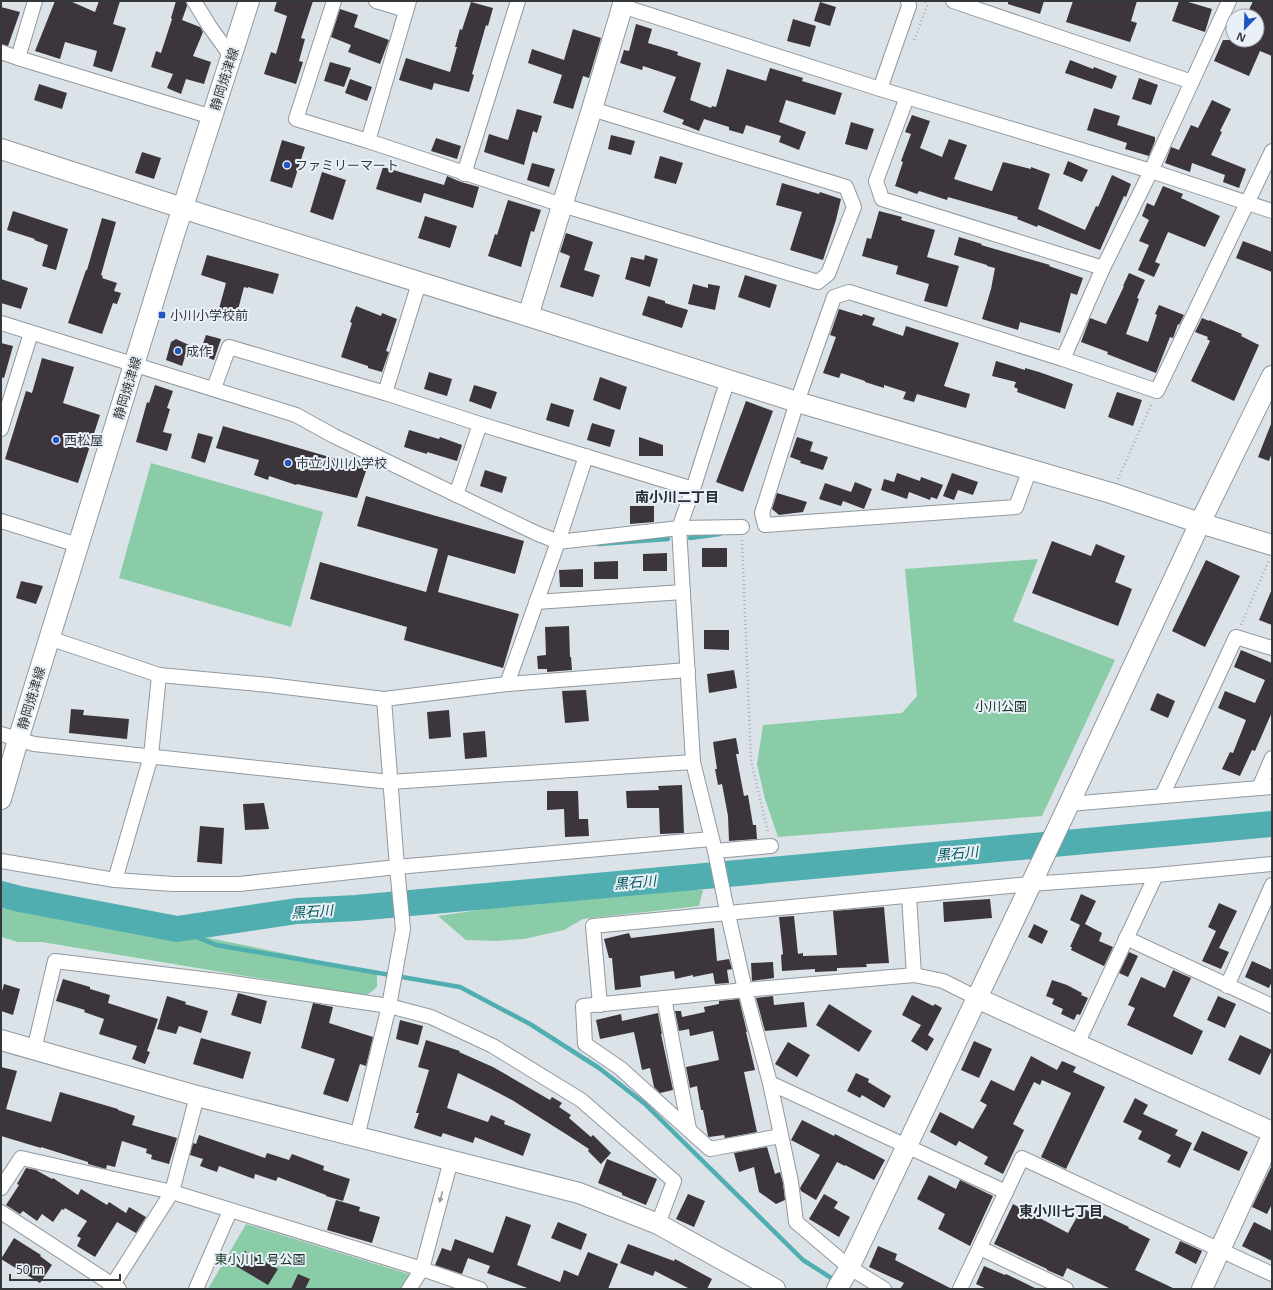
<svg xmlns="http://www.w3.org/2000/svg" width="1273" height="1290" font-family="'Noto Sans','Noto Sans JP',sans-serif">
  <rect width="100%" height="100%" fill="#dbe3e9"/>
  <!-- green -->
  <g fill="#8acca8">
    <path d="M151 463 323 512 291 627 119 578Z"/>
    <path d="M1038 559 1013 621 1115 660 1042 816 778 837 765 799 757 764 763 725 902 713 917 696 905 569Z"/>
    <path d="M662 888 703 890 699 906 583 919 564 930 524 939 495 941 466 940 438 916 531 902Z"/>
    <path d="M1 908 105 917 377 972V987L366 996 42 942H18L1 937Z"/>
    <path d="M246 1224 415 1276 406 1289H208Z"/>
  </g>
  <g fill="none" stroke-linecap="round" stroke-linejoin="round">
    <!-- stream -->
    <g stroke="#50adb0" stroke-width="4.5">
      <path d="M690 538 720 534"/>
      <path d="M598 544 668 539"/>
      <path d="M177 929 216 945 460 987 530 1024 599 1068 645 1104 803 1260 836 1281"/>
    </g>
    <!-- river -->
    <path stroke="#50adb0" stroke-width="26" d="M1 894 20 899 177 929 297 911 356 908 1272 824"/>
  </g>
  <!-- building -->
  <g fill="#3c363c">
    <path d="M55 1H70L95 12 99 1H120L113 24 126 28 112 72 93 66 97 51 65 42 60 59 35 51Z"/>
    <path d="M176 1H186L187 6 182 20 200 27 203 32 193 56 211 62 204 84 186 79 181 94 167 88 173 74 151 67 156 51 161 53 172 19 171 18Z"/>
    <path d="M277 1H313L301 38 305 39 299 61 303 62 296 84 264 74 271 52 276 54 287 16 274 11Z"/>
    <path d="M1008 1H1044L1040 14 1008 4Z"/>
    <path d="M1073 1H1137L1131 21 1137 23 1130 42 1066 22Z"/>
    <path d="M1179 1H1185L1212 9 1205 32 1172 21Z"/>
    <path d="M1253 1H1272V56L1260 51 1249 76 1214 61 1223 40H1257V16L1248 12Z"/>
    <path d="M471 2 493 8 488 26 486 25 472 74 474 75 469 92 434 83 432 90 399 80 406 58 450 72 457 47H455L460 29 462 30Z"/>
    <path d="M820 2 836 7 830 26 814 21Z"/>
    <path d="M1 7 20 12 8 46 1 44Z"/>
    <path d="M340 9 358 15 354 27 389 40 380 64 348 52 351 45 331 37Z"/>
    <path d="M793 19 816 26 810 47 787 41Z"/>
    <path d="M636 24 652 29 648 43 678 52 677 55 701 63 690 100 711 108 712 106 716 107 727 69 766 81 770 68 803 78 802 81 842 93 835 115 786 100 779 122 806 132 799 150 779 142 781 136 746 125 743 134 729 130V127L704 119 699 131 682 124 684 120 663 112 676 77 643 66 642 70 620 63 624 50 629 51Z"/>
    <path d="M573 29 601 38 589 78 583 76 573 109 553 103 562 75 528 63 532 49 564 60Z"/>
    <path d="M1070 60 1093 69 1094 67 1117 76 1112 89 1065 73Z"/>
    <path d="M330 62 351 68 344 87 324 81Z"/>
    <path d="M1139 78 1158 85 1151 105 1132 99Z"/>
    <path d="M350 79 372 87 367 101 345 93Z"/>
    <path d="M39 84 67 93 62 109 34 100Z"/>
    <path d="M1212 100 1231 109 1220 131 1222 132 1211 155 1246 169 1239 188 1223 182 1225 175 1192 163 1190 172 1165 163 1171 147 1179 150 1191 125 1198 128Z"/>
    <path d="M1094 108 1120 116 1117 125 1155 137V141L1149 156 1125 149 1127 143 1087 130Z"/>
    <path d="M517 109 542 116 537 133 533 131 524 165 484 152 489 134 508 140Z"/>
    <path d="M912 115 930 121 920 148 942 157 949 139 967 145 954 179 992 191 1003 162 1031 169V167L1050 174 1038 209 1085 230 1096 206 1098 207 1112 175 1131 184 1126 197 1124 196 1100 250 1038 225 1037 227 1017 219 1018 217 948 197 947 200 919 191 917 194 895 186 903 162 901 161 911 134 905 132Z"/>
    <path d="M851 122 874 129 867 150 845 144Z"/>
    <path d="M611 135 635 141 631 155 608 149Z"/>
    <path d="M436 138 461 146 457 159 431 151Z"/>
    <path d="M282 140 305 147 292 188 270 181Z"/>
    <path d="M142 152 161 158 154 179 135 173Z"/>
    <path d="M660 156 683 163 676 184 654 178Z"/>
    <path d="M1068 161 1088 170 1082 182 1063 174Z"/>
    <path d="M532 163 555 169 549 187 527 180Z"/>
    <path d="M383 167 444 185 447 176 461 182 479 187 473 208 424 193 421 203 376 189Z"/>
    <path d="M322 172 346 180 333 220 310 212Z"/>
    <path d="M782 183 819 194 820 192 841 199 836 220 823 260 790 250 802 212 776 205Z"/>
    <path d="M1163 186 1183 194 1181 198 1220 216 1205 247 1168 232 1155 262 1160 264 1154 277 1138 270 1149 245 1139 241 1149 220 1142 216 1147 203 1154 206Z"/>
    <path d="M508 200 541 210 534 232 531 231 521 267 488 256 495 234 497 235Z"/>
    <path d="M13 211 68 229 56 270 42 266 48 245 34 240 35 239 7 230Z"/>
    <path d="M879 211 902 217 901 220 935 230 927 257 959 266 947 307 924 301 929 284 896 274 898 266 862 256 867 238 871 239Z"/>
    <path d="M425 216 457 226 450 248 418 238Z"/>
    <path d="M102 218 116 222 101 275 103 276 102 278 117 283 114 291 121 293 117 304 113 303 102 334 68 323 86 270H87Z"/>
    <path d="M566 233 593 242 584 270 600 275 593 297 560 287 570 256 560 252Z"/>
    <path d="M959 237 982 244 981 245 1050 265 1049 266 1083 278 1077 295 1071 293 1060 333 1020 322 1018 330 982 319 991 289 995 268 987 266V265L954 255Z"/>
    <path d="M1243 241 1272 252V272L1236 258Z"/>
    <path d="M207 255 279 274 273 294 248 287V288L244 287 235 321 217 316 226 283 201 275Z"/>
    <path d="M645 255 658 259 650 287 625 279 631 257 644 260Z"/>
    <path d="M1129 273 1145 280 1137 298 1139 299 1126 334 1148 342 1157 315 1155 314 1159 305 1184 315 1179 325 1178 324 1173 338 1170 337 1156 373 1107 354 1108 352 1081 342 1090 318 1106 324 1124 286H1123Z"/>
    <path d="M745 275 777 285 770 308 738 297Z"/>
    <path d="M1 279 28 288 21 309 1 303Z"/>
    <path d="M693 284 708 288V284L720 286 715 310 688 304Z"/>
    <path d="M648 296 665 301V303L688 310 682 328 642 315Z"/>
    <path d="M356 306 381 316 382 313 397 319 386 351 389 352 382 372 368 368V366L341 357 352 323 350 322Z"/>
    <path d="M839 309 862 316 863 314 875 318 872 325 903 336 906 326 959 343 944 386 970 394 966 408 917 394 914 402 903 399 906 392 884 385V388L865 382V381L841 373 839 378 823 373 836 337 830 335Z"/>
    <path d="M1202 318 1209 321V320L1242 334 1241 336 1259 345 1234 401 1191 381 1210 341 1207 339 1208 337 1195 332Z"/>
    <path d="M206 335 221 339 214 360 199 355Z"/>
    <path d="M176 339 189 345 182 366 166 360 171 342Z"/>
    <path d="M1 343 13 346 4 378 1 377Z"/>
    <path d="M42 358 74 367 63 403 100 415 78 483 5 459 26 391 32 393Z"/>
    <path d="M996 361 1025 370V368L1039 372 1073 384 1065 409 1017 392 1018 389 1014 387 1016 382 992 376Z"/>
    <path d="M429 372 452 379 447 396 424 389Z"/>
    <path d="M600 377 627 387 620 410 593 400Z"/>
    <path d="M155 385 173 391 167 408 170 409 163 432 172 434 167 451 136 442 147 402 149 403Z"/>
    <path d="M474 385 497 392 491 409 469 401Z"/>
    <path d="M1117 392 1142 400 1133 426 1108 417Z"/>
    <path d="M746 401 773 411 743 492 716 482Z"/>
    <path d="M551 403 574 410 569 427 546 420Z"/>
    <path d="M592 423 615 430 610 447 587 440Z"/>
    <path d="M1271 424H1272V452L1269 461 1258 457Z"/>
    <path d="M223 426 367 468 357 498 297 484 296 485 269 476 268 480 254 475 259 460 216 448Z"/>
    <path d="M409 430 439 439 440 437 462 445 457 461 427 452V454L404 447Z"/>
    <path d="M198 433 213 437 205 463 191 458Z"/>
    <path d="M639 437 663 445V456H639Z"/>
    <path d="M797 437 813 442 810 451 828 457 823 470 800 463 801 461 790 457Z"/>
    <path d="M485 470 507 477 502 493 480 486Z"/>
    <path d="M897 473 920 481 921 477 943 485 937 499 931 497 930 500 909 492 907 499 881 490 884 479 894 482Z"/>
    <path d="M952 473 978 482 973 495 958 490 954 500 943 496Z"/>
    <path d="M855 482 872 489 864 509 843 501 841 506 819 499 825 483 851 492Z"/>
    <path d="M777 493 807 502 803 512 779 515 772 509Z"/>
    <path d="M366 496 524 541 515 574 448 555 438 592 519 614 503 668 404 640 407 627 310 599 320 562 426 592 438 549 357 526Z"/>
    <path d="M630 506H654V522L630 524Z"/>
    <path d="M1052 541 1091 556 1096 544 1125 556 1115 582 1132 589 1118 626 1032 593Z"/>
    <rect x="702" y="548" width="25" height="19"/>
    <path d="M667 553V571H643V554Z"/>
    <path d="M1206 560 1240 576 1205 647 1172 631Z"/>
    <path d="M618 561V579H594V562Z"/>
    <path d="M583 569V587H560L559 570Z"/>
    <path d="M21 581 43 586 36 604 16 598Z"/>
    <path d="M1272 589V625L1259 620Z"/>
    <path d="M569 626 570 657H571L572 670 547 672V669H538L537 656 546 655 545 627Z"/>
    <path d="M704 630H729V650L704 649Z"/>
    <path d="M1241 650 1272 663V712L1255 751 1252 750 1240 776 1222 769 1230 752 1233 753 1246 720 1218 708 1225 691 1255 703 1265 680 1234 667Z"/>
    <path d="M734 670 737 688 709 693 707 674Z"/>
    <path d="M586 690 589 721 565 723 562 691Z"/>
    <path d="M1157 693 1175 701 1168 718 1150 710Z"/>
    <path d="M71 709 84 710 83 715 129 719 127 739 69 733Z"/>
    <path d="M449 710 451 737 429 739 427 712Z"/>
    <path d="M485 731 487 757 465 759 463 733Z"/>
    <path d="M736 738 739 754H736L744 796 748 795 753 825H756L757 839 729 841 728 816 722 784 718 785 715 769H717L713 742Z"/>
    <path d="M682 785 684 833 660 834 659 808H627L626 791 659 790 658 786Z"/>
    <path d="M547 791H578L579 819H588L589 836 565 837 564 809 547 810Z"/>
    <path d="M264 803 269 829 245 830 243 804Z"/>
    <path d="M200 826 224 828 222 864 197 862Z"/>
    <path d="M1081 894 1096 901 1085 924 1102 933 1099 941 1113 947 1104 966 1071 950 1072 947H1070L1080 925 1070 920Z"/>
    <path d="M990 899 992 918 944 922 943 902Z"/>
    <path d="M1219 903 1237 911 1219 948 1229 952 1221 969 1202 961 1216 931 1208 927Z"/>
    <path d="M884 907 889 963 866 964 867 967 837 968V971L815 972V969L782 971 781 955 783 954 779 917 794 916 798 954 803 953V956L837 955 833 911Z"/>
    <path d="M1034 924 1048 931 1042 944 1028 937Z"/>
    <path d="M714 928 717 961 729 959 732 969 727 970 729 983 715 984 713 973 693 977V975L675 979 674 971 640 976 641 987 615 990 612 958H609L604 939 629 933 631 938Z"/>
    <path d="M1129 952 1138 956 1128 977 1119 973Z"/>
    <path d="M1252 961 1272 970V981L1269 988 1245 977Z"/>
    <path d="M773 962 774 978 752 981 751 963Z"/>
    <path d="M1173 970 1191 978 1173 1016 1203 1031 1192 1055 1127 1025 1135 1008 1128 1005 1141 977 1165 988Z"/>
    <path d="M63 979 90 987V989L110 995 108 1003 158 1019 147 1051 150 1052 145 1064 132 1059 137 1046 99 1034 104 1019 84 1012 85 1010 56 1001Z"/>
    <path d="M1052 980 1067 985 1082 993 1081 995 1088 998 1080 1015 1077 1014 1074 1020 1061 1014 1063 1009 1052 1004 1054 999 1046 996Z"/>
    <path d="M4 984 20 989 13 1015 1 1011V995Z"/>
    <path d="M238 993 267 1001 261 1024 231 1015Z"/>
    <path d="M912 995 933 1006 935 1004 942 1008 928 1035 934 1039 927 1051 911 1041 921 1025 902 1015Z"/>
    <path d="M167 996 186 1002 185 1004 208 1011 201 1033 179 1026 176 1034 157 1029Z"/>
    <path d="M773 996 774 1005 804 1002 807 1027 765 1031 756 998Z"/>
    <path d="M1218 996 1236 1004 1225 1028 1207 1020Z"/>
    <path d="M739 999 747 1032H746L755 1070 744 1072 757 1132 725 1138 724 1135 709 1137 708 1136 703 1110H701L697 1086 690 1088 686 1067 719 1060 713 1031 690 1036 689 1029 679 1031 675 1011H681L682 1017 705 1012 704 1007 719 1004V1001Z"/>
    <path d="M313 1003 333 1007 329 1023 373 1037 366 1066 360 1064 348 1102 323 1094 335 1059 301 1048Z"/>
    <path d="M829 1004 872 1031 859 1052 816 1025Z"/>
    <path d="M658 1013 662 1034H661L673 1090 660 1093 654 1087 650 1068 642 1070 634 1032 600 1039 596 1020 621 1014 622 1021Z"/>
    <path d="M400 1020 423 1026 418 1045 396 1039Z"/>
    <path d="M1240 1035 1272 1050 1260 1075 1228 1060Z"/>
    <path d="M201 1038 251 1052 243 1079 193 1064Z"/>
    <path d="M426 1040 460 1051 459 1052 493 1067 550 1100 552 1097 562 1103 559 1107 571 1115 569 1118 591 1137 593 1135 611 1153 601 1164 588 1151 589 1149 569 1136 512 1100 489 1088 458 1073 447 1108 488 1122 491 1115 505 1121 504 1124 531 1134 523 1156 475 1137 473 1143 443 1133 441 1137 414 1128 419 1113H416L429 1070 418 1067Z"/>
    <path d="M974 1041 992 1049 979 1078 961 1070Z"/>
    <path d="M788 1042 810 1055 797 1077 775 1064Z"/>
    <path d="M1031 1056 1057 1070 1062 1061 1076 1067 1073 1072 1105 1087 1066 1169 1041 1157 1071 1093 1042 1080 1040 1085 1034 1082 1013 1124 1024 1130 1003 1174 984 1164 988 1157 959 1141 956 1146 930 1132 940 1112 973 1129 987 1105 980 1101 991 1080 1014 1091Z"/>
    <path d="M1 1067 17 1071 6 1109 51 1122 60 1092 118 1109V1110L135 1116 132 1125 177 1138 169 1164 151 1159 152 1155 146 1153 147 1149 122 1141 115 1167 107 1165 106 1169 88 1164V1162L41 1147V1148L1 1136Z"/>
    <path d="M856 1073 869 1079 868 1082 891 1096 884 1108 862 1095 860 1098 847 1091Z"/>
    <path d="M1135 1098 1148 1105 1143 1114 1178 1130 1175 1135 1192 1143 1180 1168 1167 1162 1171 1155 1138 1139 1142 1131 1123 1122Z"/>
    <path d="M802 1120 834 1136 835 1134 885 1160 874 1180 845 1165V1166L837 1162 816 1200 801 1191 800 1188 820 1155 791 1140Z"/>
    <path d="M1202 1131 1248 1152 1239 1171 1193 1150Z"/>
    <path d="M199 1135 265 1158 267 1153 289 1160 292 1154 324 1166 323 1170 350 1179 343 1201 326 1196V1195L278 1177 276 1181 255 1174 254 1179 219 1166 217 1172 200 1166 203 1159 190 1155 193 1143 196 1144Z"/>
    <path d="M767 1147 775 1174 780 1172 783 1183 785 1200 776 1204 759 1192 754 1167 739 1172 734 1153Z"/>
    <path d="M607 1159 657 1179 646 1205 622 1195V1193L598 1183Z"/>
    <path d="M1272 1165V1204L1267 1214 1252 1207Z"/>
    <path d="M26 1168 36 1170 52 1179 53 1178 78 1195 81 1189 107 1205 109 1202 126 1213 129 1207 146 1217 136 1233 117 1222 95 1257 77 1246 81 1238 77 1236 87 1221 65 1208 64 1210 62 1209 53 1222 42 1214 37 1221 23 1211 20 1214 6 1205 19 1185 17 1184Z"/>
    <path d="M929 1175 956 1189 960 1180 993 1196 970 1246 938 1229 945 1214 917 1199Z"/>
    <path d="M688 1194 705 1201 694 1227 676 1219Z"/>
    <path d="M824 1194 838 1202 834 1208 850 1217 839 1237 809 1219Z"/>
    <path d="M336 1200 360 1207 359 1211 380 1217 372 1243 327 1230Z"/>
    <path d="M1013 1204 1068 1233 1082 1208 1102 1218 1104 1215 1129 1227 1128 1228 1150 1239 1135 1270 1175 1289H1111L1067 1268 1063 1277 1047 1270V1269L994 1244Z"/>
    <path d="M506 1216 531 1225 517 1265 560 1282 564 1270 578 1276 588 1252 618 1264 608 1289H530L487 1273 490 1266 468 1258 462 1274 435 1265 442 1248 451 1251 455 1239 493 1253Z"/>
    <path d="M558 1222 587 1234 581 1250 551 1238Z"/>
    <path d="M1254 1222 1272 1231V1261L1242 1246Z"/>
    <path d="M14 1238 41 1255 40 1256 52 1265 40 1283 1 1259Z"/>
    <path d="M1180 1241 1202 1251 1196 1264 1175 1253Z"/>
    <path d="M628 1244 674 1261 675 1259 712 1279 707 1289H690L655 1271 653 1276 620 1263Z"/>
    <path d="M878 1246 897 1254 895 1260 952 1289H900L904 1283 869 1267Z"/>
    <path d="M245 1251 278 1269 268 1285 236 1266Z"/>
    <path d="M984 1266 1005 1275 1006 1274 1037 1289H987L976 1284Z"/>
    <path d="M298 1274 310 1279 305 1289H291Z"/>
  </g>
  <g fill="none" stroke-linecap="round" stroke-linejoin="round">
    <!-- street casing -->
    <g stroke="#91989e" stroke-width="16">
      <g id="street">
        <path d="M35 1 18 58 212 117"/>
        <path d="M194 1 210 27 231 56"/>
        <path d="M334 1 296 119 368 141 562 205 818 282 828 274 854 207 846 187 592 109"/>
        <path d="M376 1 406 10"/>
        <path d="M953 1 1192 82"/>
        <path d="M622 6 880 89 1151 171 1272 211"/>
        <path d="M1 52 18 58"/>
        <path d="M880 89 909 6 908 1"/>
        <path d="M907 97 876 181 882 199 1103 268"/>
        <path d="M368 141 409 1"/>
        <path d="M464 174 518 1"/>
        <path d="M1 323 296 415 334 436 536 533 558 542 679 528 742 527"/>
        <path d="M1063 359 1103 268 1151 171 1229 1"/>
        <path d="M728 379 693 489 679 528 693 762 715 851 725 901 745 990 770 1083 791 1182 796 1222 849 1267 884 1289"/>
        <path d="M214 388 229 347 385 393 480 424 693 489"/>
        <path d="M385 393 419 283"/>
        <path d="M1 429 31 333"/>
        <path d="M1030 469 1016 507 765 525 762 513 797 402 834 297 849 292 1063 359 1157 391 1272 151"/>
        <path d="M456 495 480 424"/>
        <path d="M1 521 78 545"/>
        <path d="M536 602 683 592"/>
        <path d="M49 638 159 675 269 685 384 699 507 684 688 670"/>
        <path d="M507 684 558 542 586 456"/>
        <path d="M1 734 34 744 390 782 693 762"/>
        <path d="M1259 788 1272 758"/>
        <path d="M1162 796 1236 637 1272 648"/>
        <path d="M1069 804 1272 787"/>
        <path d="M715 851 771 846"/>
        <path d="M1 861 115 880 173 884H239L397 867 711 839"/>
        <path d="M115 880 151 756 159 675"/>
        <path d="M909 896 914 975"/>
        <path d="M1126 938 1272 1006"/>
        <path d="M1227 986 1272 885"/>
        <path d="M664 998 689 1129"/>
        <path d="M600 1005 593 926 1030 884 1156 875 1272 864"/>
        <path d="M1077 1044 1156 875"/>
        <path d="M34 1050 55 961 219 981 389 1006 431 1017 493 1046 581 1100 674 1181 658 1224"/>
        <path d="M770 1083 1006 1192"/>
        <path d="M781 1136 710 1149 620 1068 585 1044 583 1006 745 990 914 975 943 981 977 998"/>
        <path d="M357 1137 389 1006 403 929 397 867 384 699"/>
        <path d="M1 1188 21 1158 172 1192 422 1269 480 1289"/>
        <path d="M1 1212 119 1289"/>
        <path d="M980 1248 1066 1289"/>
        <path d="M110 1289 172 1192 197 1096"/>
        <path d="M196 1289 230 1211"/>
        <path d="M409 1289 422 1269 451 1160"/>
        <path d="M960 1289 1022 1158 1272 1274"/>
      </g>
    </g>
    <!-- secondary casing -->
    <g stroke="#91989e" stroke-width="22">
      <g id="secondary">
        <path d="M624 1 592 109 528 316 797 402 1111 493 1200 523 1272 545"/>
        <path d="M1 149 204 215 528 316"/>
        <path d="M1 799 18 740 174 235 249 1"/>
        <path d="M977 998 1077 1044 1272 1132"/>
        <path d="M1 1040 197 1096 579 1193 658 1224 775 1289"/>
        <path d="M837 1289 847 1272 1069 804 1200 523 1272 376"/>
        <path d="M1202 1289 1272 1136"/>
      </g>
    </g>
    <!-- path -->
    <g stroke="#a9afb4" stroke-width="2.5" stroke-dasharray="1 3" stroke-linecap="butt">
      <path d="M914 40 927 6 925 1"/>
      <path d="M1118 479 1152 403"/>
      <path d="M742 540 751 761 768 832"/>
      <path d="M1241 625 1269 560"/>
    </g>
    <!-- street -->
    <use href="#street" stroke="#fff" stroke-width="14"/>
    <!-- secondary -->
    <use href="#secondary" stroke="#fff" stroke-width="20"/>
  </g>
  <!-- one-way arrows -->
  <defs><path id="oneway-solid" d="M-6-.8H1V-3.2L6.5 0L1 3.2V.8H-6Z"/></defs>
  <use fill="#9a9c9c" href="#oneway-solid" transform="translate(441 1197) rotate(105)"/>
  <!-- markers -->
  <g fill="#2055c2" stroke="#e9f0f7" stroke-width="1.5">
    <circle cx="287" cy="165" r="4"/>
    <rect x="158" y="311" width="8" height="8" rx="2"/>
    <circle cx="178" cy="351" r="4"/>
    <circle cx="56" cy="440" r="4"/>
    <circle cx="288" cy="463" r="4"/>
  </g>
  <g text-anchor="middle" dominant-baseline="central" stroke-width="4" stroke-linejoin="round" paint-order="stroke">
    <!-- street labels -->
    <g font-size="13" fill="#35383a" stroke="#e9f0f7">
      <text transform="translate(224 79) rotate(-72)">静岡焼津線</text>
      <text transform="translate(127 388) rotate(-73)">静岡焼津線</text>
      <text transform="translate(31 698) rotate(-73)">静岡焼津線</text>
    </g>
    <!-- poi labels -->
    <g font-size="13" fill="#35383a" stroke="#e9f0f7" text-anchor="start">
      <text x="295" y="165">ファミリーマート</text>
      <text x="170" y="315">小川小学校前</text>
      <text x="186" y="351">成作</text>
      <text x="64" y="440">西松屋</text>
      <text x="296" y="463">市立小川小学校</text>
    </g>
    <!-- park labels -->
    <g font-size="13" fill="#143424" stroke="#e9f0f7">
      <text x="1001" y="706">小川公園</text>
      <text x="260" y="1259">東小川１号公園</text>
    </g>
    <!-- neighbourhood labels -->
    <g font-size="14" font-weight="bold" fill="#272d32" stroke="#e9f0f7">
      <text x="677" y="496">南小川二丁目</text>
      <text x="1061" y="1210">東小川七丁目</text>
    </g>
    <!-- water labels -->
    <g font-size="14" font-style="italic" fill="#01585b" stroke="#e9f0f7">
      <text transform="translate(957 853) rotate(-5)">黒石川</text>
      <text transform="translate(635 882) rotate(-5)">黒石川</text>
      <text transform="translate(312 911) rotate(-4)">黒石川</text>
    </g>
  </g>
  <!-- border -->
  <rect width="1273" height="1290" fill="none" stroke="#35383a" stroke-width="4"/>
  <!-- north arrow -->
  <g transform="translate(1245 28) rotate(203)"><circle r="19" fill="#e9f0f7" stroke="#a1a6ab"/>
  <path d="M0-3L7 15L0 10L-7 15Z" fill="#2055c2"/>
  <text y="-6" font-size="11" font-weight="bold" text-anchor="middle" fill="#35383a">N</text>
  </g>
  <!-- scale -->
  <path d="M10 1274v6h110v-6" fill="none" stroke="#35383a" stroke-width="2"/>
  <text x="16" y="1274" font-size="12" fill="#35383a" stroke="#e9f0f7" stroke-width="3" paint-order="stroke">50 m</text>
</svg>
